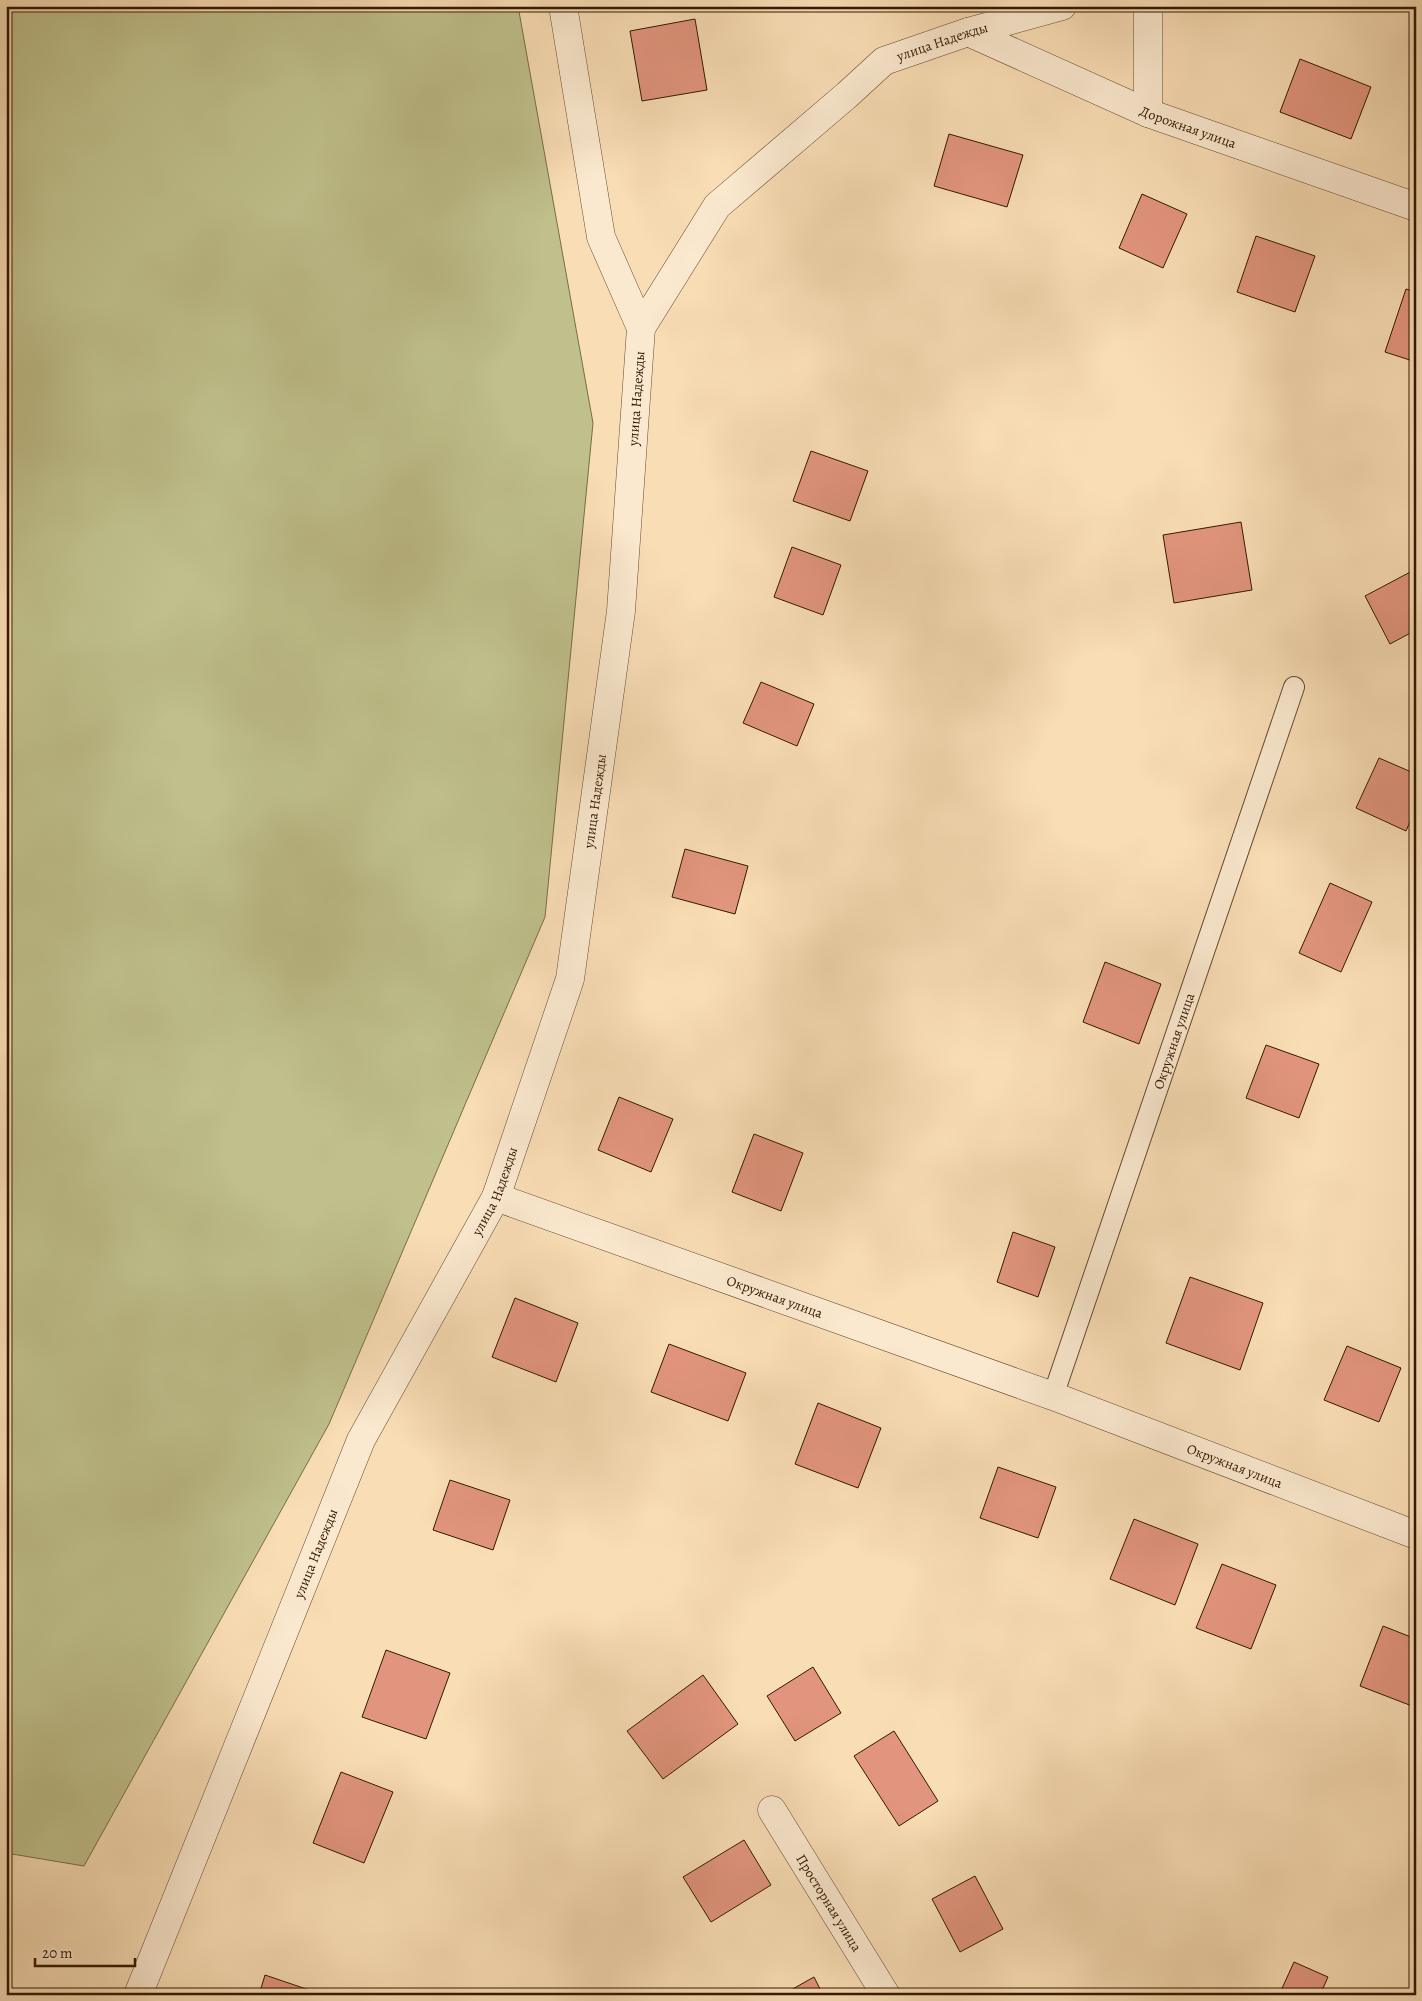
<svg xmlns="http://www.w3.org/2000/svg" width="1422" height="2001" font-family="Alegreya,serif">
  <rect width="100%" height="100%" fill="#f9ddb5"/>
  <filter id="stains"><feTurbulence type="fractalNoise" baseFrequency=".004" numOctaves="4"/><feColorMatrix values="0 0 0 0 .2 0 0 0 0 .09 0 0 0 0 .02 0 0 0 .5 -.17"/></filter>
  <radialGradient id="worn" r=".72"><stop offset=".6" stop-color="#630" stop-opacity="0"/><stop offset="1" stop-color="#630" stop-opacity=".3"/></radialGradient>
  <!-- green -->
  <path fill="#bfc08c" stroke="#796c46" d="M6 6H518L593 423 545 917 329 1424 84 1866 6 1853Z"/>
  <!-- building -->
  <g fill="#e2957e" stroke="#331801">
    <path d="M695 19 707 90 642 101 630 31Z"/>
    <path d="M1300 59 1371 87 1351 139 1280 112Z"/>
    <path d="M949 134 1023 155 1007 207 934 186Z"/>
    <path d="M1142 194 1187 214 1163 268 1119 248Z"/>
    <path d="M1256 236 1315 256 1295 312 1237 292Z"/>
    <path d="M1406 289 1416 292V362L1385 352Z"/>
    <path d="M811 451 868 471 850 521 793 501Z"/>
    <path d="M1241 522 1252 590 1174 603 1163 535Z"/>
    <path d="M792 547 841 565 823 615 774 597Z"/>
    <path d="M1416 569V630L1390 644 1365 596Z"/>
    <path d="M761 682 814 704 797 746 743 723Z"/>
    <path d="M1379 758 1416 774V808L1406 831 1356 808Z"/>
    <path d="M685 849 748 866 735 914 672 897Z"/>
    <path d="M1330 883 1372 902 1341 972 1299 953Z"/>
    <path d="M1105 962 1161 984 1139 1044 1083 1022Z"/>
    <path d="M1266 1045 1319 1064 1299 1118 1246 1098Z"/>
    <path d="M619 1097 673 1119 651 1172 598 1150Z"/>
    <path d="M754 1134 803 1153 781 1211 732 1192Z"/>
    <path d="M1013 1232 1055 1247 1038 1297 997 1282Z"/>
    <path d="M1190 1277 1263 1303 1240 1370 1166 1343Z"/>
    <path d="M515 1298 578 1323 556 1382 492 1357Z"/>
    <path d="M669 1344 746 1373 728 1421 651 1392Z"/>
    <path d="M1347 1346 1401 1368 1379 1422 1324 1400Z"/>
    <path d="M818 1403 881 1428 858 1488 795 1464Z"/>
    <path d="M998 1467 1056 1487 1038 1538 980 1518Z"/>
    <path d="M450 1480 510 1500 493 1550 433 1530Z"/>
    <path d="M1134 1519 1198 1544 1175 1605 1110 1579Z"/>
    <path d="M1222 1564 1276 1585 1251 1649 1196 1628Z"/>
    <path d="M1383 1626 1416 1639V1696L1412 1706 1360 1686Z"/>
    <path d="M386 1650 450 1673 426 1739 362 1717Z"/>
    <path d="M813 1667 841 1713 795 1741 767 1696Z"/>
    <path d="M703 1675 738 1724 663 1779 627 1731Z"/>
    <path d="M894 1731 938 1801 899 1826 854 1756Z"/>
    <path d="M341 1772 393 1792 364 1863 313 1843Z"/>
    <path d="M744 1840 771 1885 711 1922 683 1877Z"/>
    <path d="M975 1876 1003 1929 960 1952 932 1899Z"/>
    <path d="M1294 1962 1328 1977 1320 1995H1279Z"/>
    <path d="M265 1975 321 1994 320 1995H259Z"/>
    <path d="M814 1977 823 1995H782Z"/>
  </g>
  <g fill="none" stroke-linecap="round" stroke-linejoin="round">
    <!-- service casing -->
    <g stroke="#64492e" stroke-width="22">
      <g id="service">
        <path id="s1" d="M1053 1396 1294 687"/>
      </g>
    </g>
    <!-- minor casing -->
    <g stroke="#64492e" stroke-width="29">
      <g id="minor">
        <path d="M563 6 601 237 641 328"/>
        <path d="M1148 6V113"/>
        <path id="s2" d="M968 32 1148 113 1416 207"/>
        <path id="s3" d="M496 1197 1053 1396 1416 1535"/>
        <path id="s4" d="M772 1810 886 1995"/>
        <path id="s5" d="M138 1995 361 1440 496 1197 570 979 621 611 641 328 717 206 847 95 884 61 968 32 1062 6"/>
      </g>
    </g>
    <!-- service -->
    <use href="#service" stroke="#fbe9cf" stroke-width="20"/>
    <!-- minor -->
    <use href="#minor" stroke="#fbe9cf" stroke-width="28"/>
  </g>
  <g text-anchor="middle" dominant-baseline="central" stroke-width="4" stroke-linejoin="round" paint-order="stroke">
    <!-- street labels -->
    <g font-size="14" fill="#331801" stroke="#fbe9cf">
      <text stroke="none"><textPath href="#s5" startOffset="2188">улица Надежды</textPath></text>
      <text stroke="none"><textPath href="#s2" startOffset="240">Дорожная улица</textPath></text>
      <text stroke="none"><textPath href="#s5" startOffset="1691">улица Надежды</textPath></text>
      <text stroke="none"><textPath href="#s5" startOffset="1286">улица Надежды</textPath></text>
      <text stroke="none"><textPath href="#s1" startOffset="375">Окружная улица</textPath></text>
      <text stroke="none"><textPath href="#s5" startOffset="881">улица Надежды</textPath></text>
      <text stroke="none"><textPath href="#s3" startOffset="296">Окружная улица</textPath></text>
      <text stroke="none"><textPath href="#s3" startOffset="786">Окружная улица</textPath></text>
      <text stroke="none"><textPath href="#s5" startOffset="476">улица Надежды</textPath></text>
      <text stroke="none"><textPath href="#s4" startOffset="109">Просторная улица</textPath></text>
    </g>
  </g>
  <!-- margin -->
  <rect width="1422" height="2001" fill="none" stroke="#f9ddb5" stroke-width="25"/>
  <rect x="8" y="8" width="1407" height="1986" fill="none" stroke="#331801" stroke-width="2.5"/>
  <rect x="12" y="12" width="1397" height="1976" fill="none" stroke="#331801"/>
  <!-- scale -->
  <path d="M35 1958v8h100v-8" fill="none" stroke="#331801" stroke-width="2.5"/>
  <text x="42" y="1958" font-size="15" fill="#331801" stroke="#fbe9cf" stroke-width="4" paint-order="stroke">20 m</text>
  <rect width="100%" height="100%" filter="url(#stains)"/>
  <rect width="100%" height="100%" fill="url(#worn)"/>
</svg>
